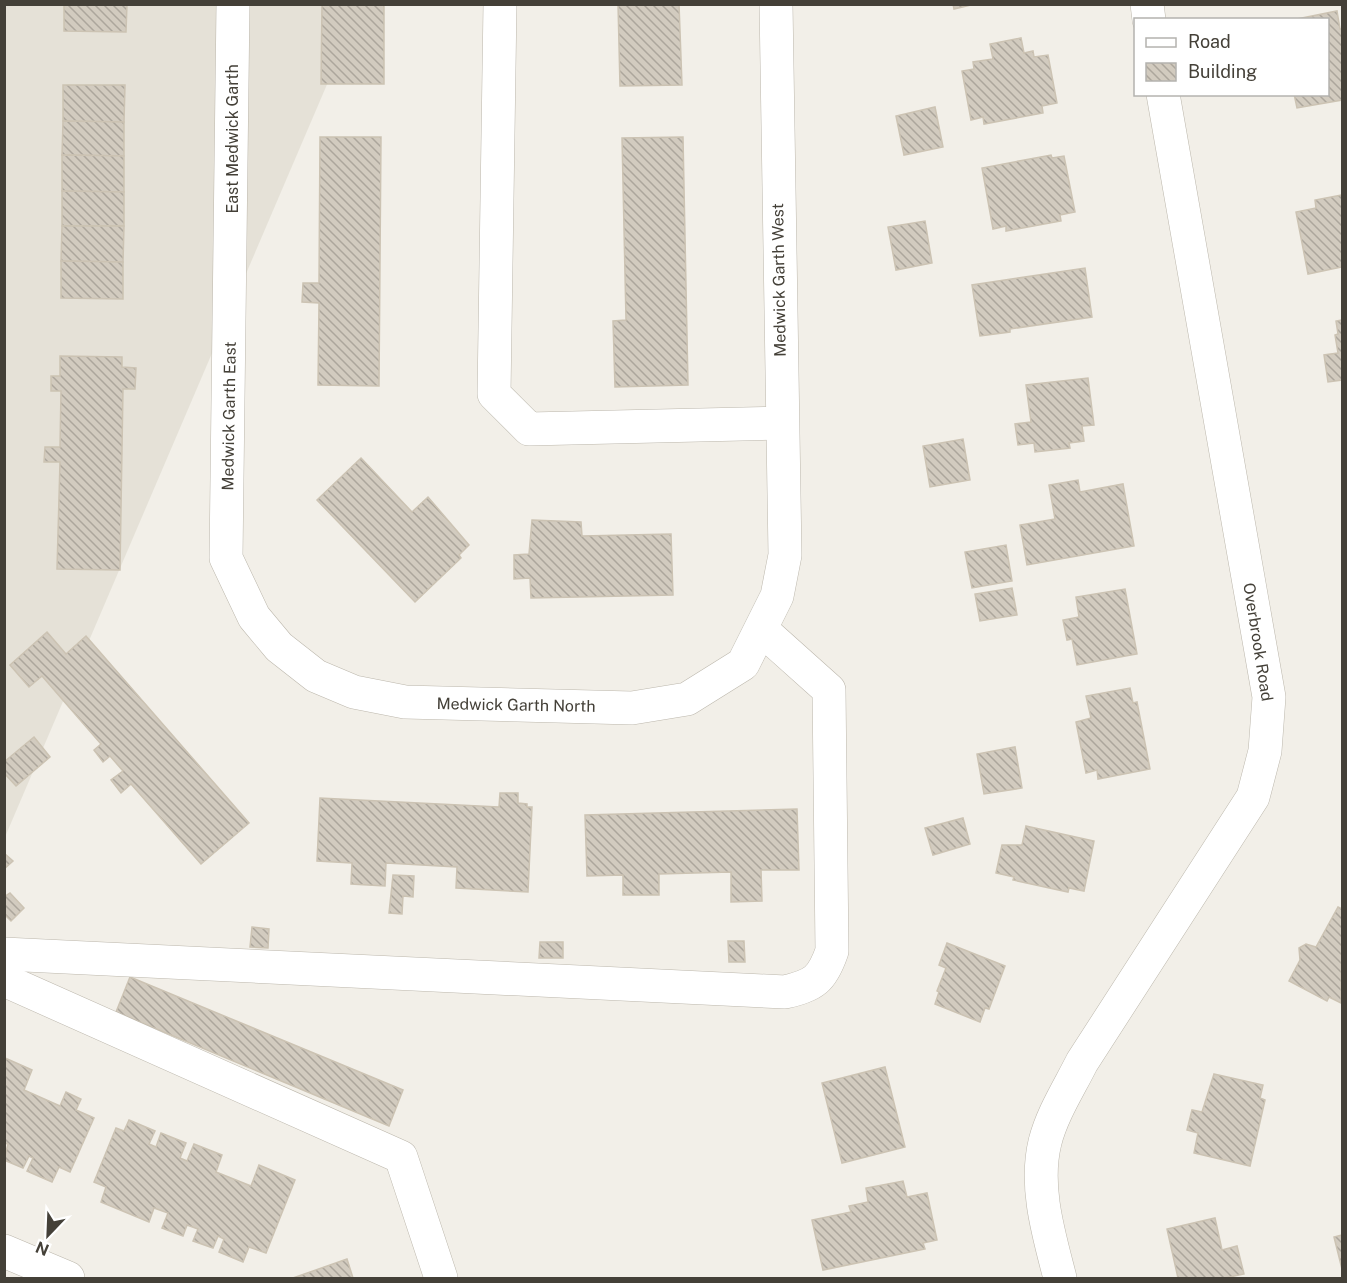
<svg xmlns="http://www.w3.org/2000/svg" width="1347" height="1283" font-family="'Public Sans',sans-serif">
  <defs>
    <pattern id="building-back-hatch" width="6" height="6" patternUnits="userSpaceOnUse" patternTransform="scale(1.5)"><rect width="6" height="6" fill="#d2cbbf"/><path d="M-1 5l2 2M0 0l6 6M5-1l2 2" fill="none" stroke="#aca69c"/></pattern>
  </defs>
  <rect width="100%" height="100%" fill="#f2efe8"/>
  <!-- residential -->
  <path fill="#e5e1d7" d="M5 5H361L5 837Z"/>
  <!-- building -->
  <g fill="url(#building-back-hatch)" stroke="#ccc3b3" stroke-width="1.5">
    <path d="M64 4H127L126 32 64 31Z"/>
    <path d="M322 4H384V84H321Z"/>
    <path d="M618 4H679L682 85 620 86Z"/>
    <path d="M953 4H975L954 9Z"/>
    <path d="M1337 11 1340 29H1342V100L1297 108 1294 94H1328V20H1292Z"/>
    <path d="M1021 38 1024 53 1033 51 1034 57 1048 55 1057 103 1042 106 1043 113 984 124 983 117 971 120 962 71 974 69 973 62 993 59 990 44Z"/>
    <path d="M63 85H125L124 122 63 121Z"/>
    <path d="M935 107 943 147 904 155 896 116Z"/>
    <path d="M63 121 124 122V156L62 155Z"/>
    <path d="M320 137H381L379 386 318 385 319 303 302 302 303 283H319Z"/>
    <path d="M683 137 688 385 615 387 613 321 626 320 622 138Z"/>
    <path d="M62 155 124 156V192L62 191Z"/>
    <path d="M1051 155 1052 158 1064 156 1075 212 1060 215 1061 221 1006 231V226L993 229 982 168Z"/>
    <path d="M62 191 124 192V226H62Z"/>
    <path d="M1342 195V267L1308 274 1296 212 1316 208 1315 200Z"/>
    <path d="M925 221 932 263 896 270 888 227Z"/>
    <path d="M62 226H124L123 262 61 261Z"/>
    <path d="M61 261 123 262V299L61 298Z"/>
    <path d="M1085 268 1092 317 1010 329V332L980 336 972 285Z"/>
    <path d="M1342 320V380L1328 382 1324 355 1338 353 1335 335 1338 334 1336 321Z"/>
    <path d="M60 356 122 357V367L136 368 135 389H123L120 570 57 569 60 462H44L45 447H60L61 391H51V376H60Z"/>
    <path d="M1088 378 1094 425 1082 426 1084 441 1069 443 1070 448 1035 452 1034 443 1018 445 1015 424 1031 422 1026 385Z"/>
    <path d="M963 439 970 480 930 487 923 446Z"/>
    <path d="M361 458 412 512 428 497 469 545 459 555 461 558 415 602 317 500Z"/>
    <path d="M1078 480 1080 492 1123 484 1134 546 1027 565 1020 525 1055 519 1049 485Z"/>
    <path d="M532 520 581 522 582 536 671 534 673 595 531 598 530 578 514 579V555L529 554Z"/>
    <path d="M1006 545 1012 581 972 588 965 552Z"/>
    <path d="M1012 588 1017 615 980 621 975 594Z"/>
    <path d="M1125 589 1137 654 1077 665 1072 639 1067 640 1063 620 1079 617 1076 597Z"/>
    <path d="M47 632 66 654 86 636 249 823 201 864 131 784 121 793 111 780 123 771 110 756 103 762 94 750 101 744 42 676 29 687 10 665Z"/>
    <path d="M1130 688 1133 703 1137 702 1150 769 1098 779 1097 770 1086 773 1076 722 1091 718 1086 696Z"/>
    <path d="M34 737 50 757 16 786 4 773V762Z"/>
    <path d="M1015 747 1022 788 984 794 977 754Z"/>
    <path d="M500 793H518V803L527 804V807H532L528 892 456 888 457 867 386 863 385 886 351 884 352 863 317 861 320 798 499 807Z"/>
    <path d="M797 809 799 870H761L762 901 731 902V872L659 874V895H623V875L587 876 585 815Z"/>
    <path d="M963 818 970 844 933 855 925 828Z"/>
    <path d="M1026 826 1094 841 1084 891 1069 888 1068 892 1013 880 1014 877 996 873 1002 845H1022Z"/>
    <path d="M4 853 13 861 4 869Z"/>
    <path d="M393 875 414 876 413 897 403 896 402 914 389 913Z"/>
    <path d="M10 893 24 908 11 921 4 914V897Z"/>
    <path d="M1338 907 1342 909 1341 1003 1329 997 1327 1001 1289 981 1300 960 1299 948 1306 944 1316 947Z"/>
    <path d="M252 927 269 929 268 948 250 947Z"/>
    <path d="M728 941H744L745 962H729Z"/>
    <path d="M540 942H563V958H539Z"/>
    <path d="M947 943 1005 966 989 1009 985 1008 980 1022 935 1004 939 992 937 991 946 968 939 965Z"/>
    <path d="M130 977 403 1090 389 1126 116 1012Z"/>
    <path d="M5 1058 32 1070 24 1090 60 1106 66 1092 81 1099 76 1110 94 1118 70 1172 59 1167 52 1182 27 1171 33 1158 29 1156 23 1168 4 1160 8 1144 4 1143Z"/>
    <path d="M885 1067 905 1147 842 1163 822 1083Z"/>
    <path d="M1214 1074 1263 1085 1260 1098 1265 1100 1250 1166 1194 1153 1198 1133 1187 1130 1192 1110 1202 1112Z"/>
    <path d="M129 1120 155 1131 149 1144 156 1147 161 1133 186 1143 180 1158 187 1161 194 1144 222 1155 216 1172 251 1186 259 1165 295 1180 266 1253 249 1247 243 1262 219 1252 224 1239 218 1236 213 1248 193 1241 198 1229 187 1225 183 1236 162 1228 168 1213 154 1208 149 1222 101 1202 106 1187 94 1182 116 1128 124 1131Z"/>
    <path d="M903 1181 907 1197 927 1193 937 1240 923 1243 925 1249 823 1270 812 1220 851 1212 849 1206 868 1202 866 1188Z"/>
    <path d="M1215 1218 1222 1250 1237 1246 1244 1274 1225 1278H1178L1167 1229Z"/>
    <path d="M1342 1235V1269L1334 1237Z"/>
    <path d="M347 1259 353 1278H293Z"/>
  </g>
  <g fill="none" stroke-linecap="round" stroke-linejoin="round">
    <!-- minor casing -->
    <g stroke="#bcb7ac" stroke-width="34">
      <g id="minor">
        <path d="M233 4 226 558 254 617 279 647 316 676 354 692 405 702 632 708 687 699 743 664 777 596 785 555 776 4"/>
        <path d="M500 4 494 394 529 429 781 423"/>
        <path d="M1147 4 1149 20"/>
        <path d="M4 954 785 992C814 985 822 980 832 951L829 690 762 630"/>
        <path d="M4 980 401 1157 441 1278"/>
        <path d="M4 1251 68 1278"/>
        <path d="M1060 1278C1049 1235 1034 1187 1045 1142 1052 1114 1069 1088 1082 1062L1253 797 1265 751 1269 697 1163 94"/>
      </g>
    </g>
    <!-- minor -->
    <use href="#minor" stroke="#fff" stroke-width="33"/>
  </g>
  <g text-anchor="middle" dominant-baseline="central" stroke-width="4.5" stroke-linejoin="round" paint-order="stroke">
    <!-- street labels -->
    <g font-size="16" fill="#444038" stroke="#fff">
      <text transform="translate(232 139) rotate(-90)">East Medwick Garth</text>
      <text transform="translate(779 280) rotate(-91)">Medwick Garth West</text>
      <text transform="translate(229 416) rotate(-89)">Medwick Garth East</text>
      <text transform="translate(1258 642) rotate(81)">Overbrook Road</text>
      <text transform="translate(516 705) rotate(1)">Medwick Garth North</text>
    </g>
  </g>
  <!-- border -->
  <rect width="1347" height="1283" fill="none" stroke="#444038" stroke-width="12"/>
  <!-- legend -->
  <rect x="1134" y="18" width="195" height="78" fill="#ffffff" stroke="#b4b3af" stroke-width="1.5"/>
  <rect x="1146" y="38" width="30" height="9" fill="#ffffff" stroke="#b4b3af" stroke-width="1.5"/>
  <text x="1188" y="48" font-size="18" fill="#444038">Road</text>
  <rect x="1146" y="63" width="30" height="18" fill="url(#building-back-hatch)" stroke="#b4b3af" stroke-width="1.5"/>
  <text x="1188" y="78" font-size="18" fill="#444038">Building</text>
  <!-- north arrow -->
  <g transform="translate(48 1235) rotate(203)" stroke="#ffffff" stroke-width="4.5" paint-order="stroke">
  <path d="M0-4.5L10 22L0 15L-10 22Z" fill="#444038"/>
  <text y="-9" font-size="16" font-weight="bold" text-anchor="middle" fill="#444038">N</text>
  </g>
</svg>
